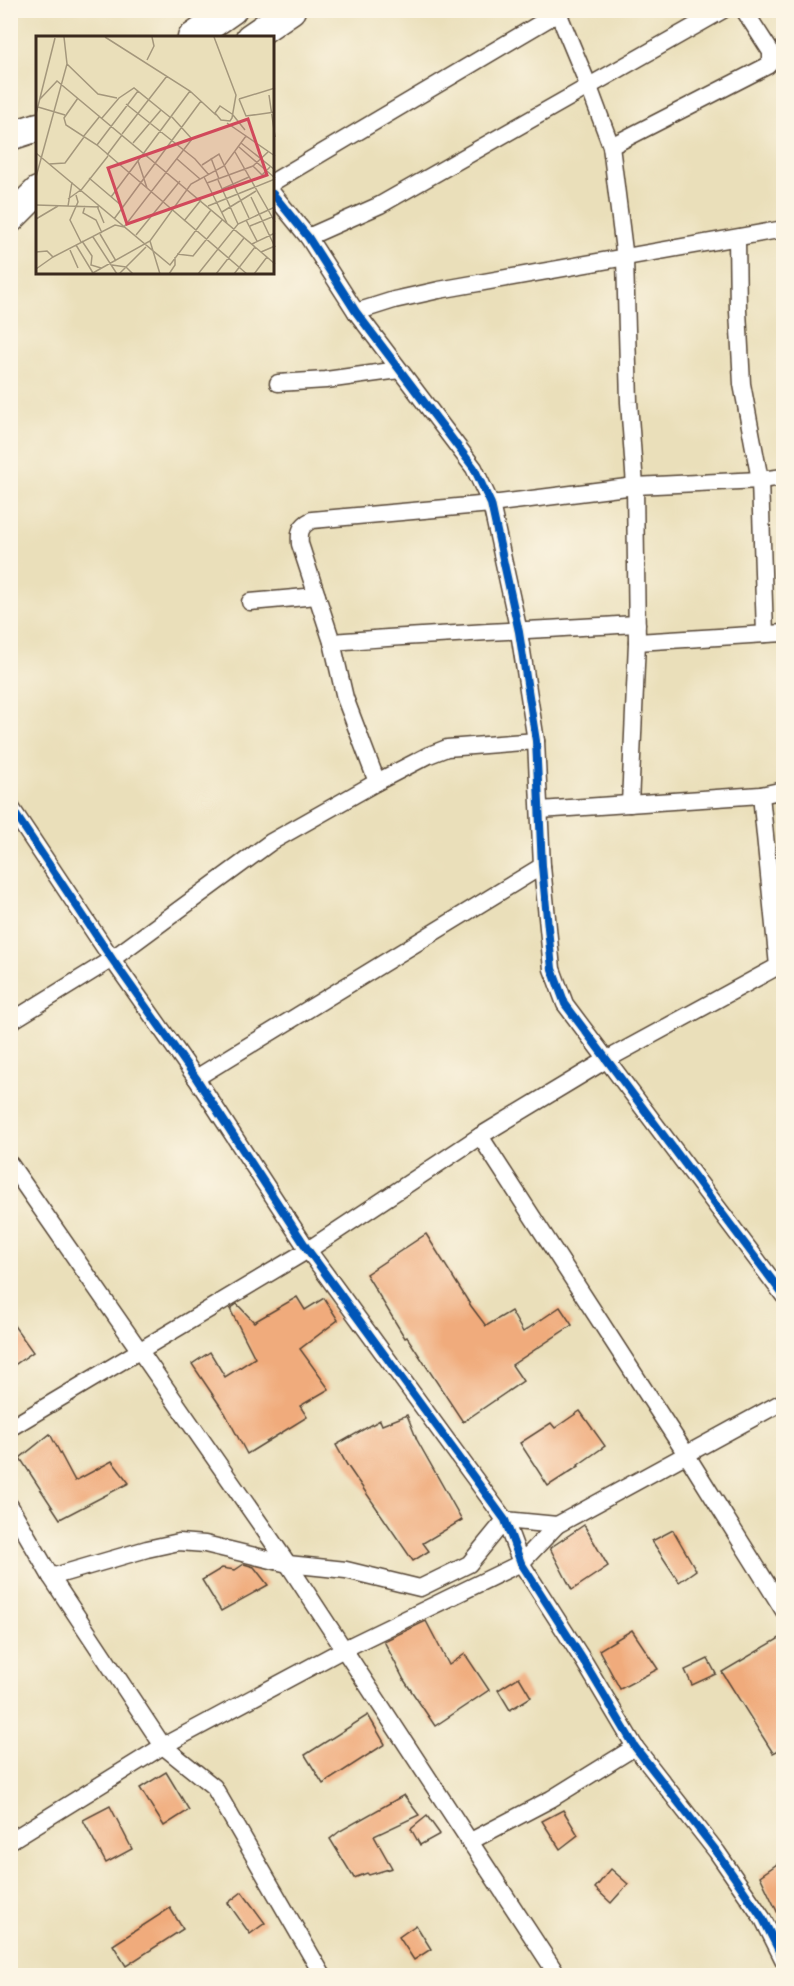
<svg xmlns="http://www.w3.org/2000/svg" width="794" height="1986" font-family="'IM FELL French Canon',serif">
  <rect width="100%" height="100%" fill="#fcf5e5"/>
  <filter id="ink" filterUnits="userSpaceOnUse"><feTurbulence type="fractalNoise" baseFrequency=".0167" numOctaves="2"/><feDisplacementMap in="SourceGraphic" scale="12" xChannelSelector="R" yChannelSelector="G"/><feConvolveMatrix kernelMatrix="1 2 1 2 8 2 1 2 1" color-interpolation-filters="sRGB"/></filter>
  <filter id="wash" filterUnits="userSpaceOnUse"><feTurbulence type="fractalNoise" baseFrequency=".008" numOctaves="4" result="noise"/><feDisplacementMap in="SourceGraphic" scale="24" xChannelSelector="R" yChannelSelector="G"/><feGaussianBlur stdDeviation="1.35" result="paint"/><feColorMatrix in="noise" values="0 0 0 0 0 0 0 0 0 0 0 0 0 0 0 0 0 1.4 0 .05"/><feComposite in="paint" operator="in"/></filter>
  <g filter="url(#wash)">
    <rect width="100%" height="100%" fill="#eadfba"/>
    <g id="blocks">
      <!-- building -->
      <g fill="#f0ab7b">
        <path d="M426 1234 471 1306 486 1326 511 1311 523 1332 560 1307 572 1325 512 1365 523 1381 463 1422 407 1337 405 1338 366 1274Z"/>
        <path d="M297 1297 305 1310 324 1298 338 1320 300 1349 329 1389 300 1406 307 1417 247 1454 225 1413 192 1364 210 1352 225 1377 255 1358 230 1309 237 1304 254 1322Z"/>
        <path d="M10 1320 33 1352 10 1368Z"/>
        <path d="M580 1411 605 1446 578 1465 579 1466 548 1486 520 1443 551 1423 555 1428Z"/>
        <path d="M407 1415 417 1440 462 1520 423 1543 429 1551 413 1561 347 1465 336 1445 380 1420 382 1425Z"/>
        <path d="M50 1434 75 1481 112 1461 129 1483 60 1519 20 1458Z"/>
        <path d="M584 1525 608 1566 572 1590 550 1548Z"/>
        <path d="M673 1530 696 1570 679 1582 652 1541Z"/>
        <path d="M244 1564 254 1567 268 1585 221 1611 202 1580 222 1568 235 1570Z"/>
        <path d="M426 1621 449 1665 465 1654 489 1690 435 1726 404 1680 384 1641Z"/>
        <path d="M632 1630 658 1669 620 1689 599 1650Z"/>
        <path d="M783 1636V1748L773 1753 722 1672Z"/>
        <path d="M708 1659 716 1674 692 1685 685 1670Z"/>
        <path d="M519 1677 531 1697 510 1710 498 1690Z"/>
        <path d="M368 1715 385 1744 323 1784 305 1755Z"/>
        <path d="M166 1772 189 1810 164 1826 140 1788Z"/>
        <path d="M404 1795 419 1815 374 1836 392 1868 369 1875 367 1873 354 1878 330 1839 340 1831Z"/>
        <path d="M110 1806 132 1849 106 1863 83 1820Z"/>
        <path d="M563 1810 578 1835 560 1849 542 1821Z"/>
        <path d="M427 1816 440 1834 420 1845 411 1829Z"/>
        <path d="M783 1860V1924L760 1876Z"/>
        <path d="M611 1869 628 1884 611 1903 595 1888Z"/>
        <path d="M242 1892 265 1923 250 1934 228 1903Z"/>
        <path d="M170 1908 183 1929 126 1966 113 1945Z"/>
        <path d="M416 1925 431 1949 414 1960 399 1937Z"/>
      </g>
    </g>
  </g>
  <g filter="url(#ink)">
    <use href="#blocks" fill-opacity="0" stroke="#554535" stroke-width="1.5"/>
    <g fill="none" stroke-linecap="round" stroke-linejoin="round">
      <!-- minor casing -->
      <g stroke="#554535" stroke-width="19">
        <g id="minor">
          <path d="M557 10 589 87 611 146 625 259 629 402 635 486 637 642 630 804"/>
          <path d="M611 146 767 66 771 62V52L744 10"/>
          <path d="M273 182 563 10"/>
          <path d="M273 194 308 237 356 312 474 468 491 504 519 632 536 741 542 866 552 969 565 1004 784 1296"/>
          <path d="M308 237 380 205 723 10"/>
          <path d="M737 238 738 311 742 384 760 480 765 634"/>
          <path d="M356 312 394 300 439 290 784 229"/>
          <path d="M278 383 326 380 399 370"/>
          <path d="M250 602 317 596"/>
          <path d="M332 642C433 634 535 630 637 624"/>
          <path d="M637 642 784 633"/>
          <path d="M377 782 345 698 332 642 300 544C299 532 300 526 312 520L491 504 635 486 760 480 784 477"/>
          <path d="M761 795 778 966"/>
          <path d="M10 806 112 959 196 1078 308 1250 505 1520 521 1563 585 1663 635 1747 717 1852 763 1919 784 1961"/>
          <path d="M540 810 761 795 784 790"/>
          <path d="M10 1022 112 959 271 842 377 782 429 755 447 748 536 741"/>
          <path d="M196 1078 542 866"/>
          <path d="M480 1136 686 1454 784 1611"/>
          <path d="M10 1164 288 1564 558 1976"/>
          <path d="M10 1428 308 1250 480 1136 606 1060 784 963"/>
          <path d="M10 1506 51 1577 163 1746 214 1787 323 1976"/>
          <path d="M51 1577 147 1549 179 1542 205 1544 288 1564 346 1570 420 1588 469 1564 505 1520 557 1525"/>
          <path d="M10 1841 163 1746 344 1649 521 1563 557 1525 784 1401"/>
          <path d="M469 1842 551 1799 635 1747"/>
        </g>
      </g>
      <!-- trunk casing -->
      <g stroke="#554535" stroke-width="31">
        <g id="trunk">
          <path d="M192 38 232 10"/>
          <path d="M250 38 291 10"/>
          <path d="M10 136 38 127"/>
          <path d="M10 219 38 191"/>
        </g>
      </g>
      <!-- minor -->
      <use href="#minor" stroke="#fff" stroke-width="16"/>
      <!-- trunk -->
      <use href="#trunk" stroke="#fff" stroke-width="28"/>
      <!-- cycleway casing -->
      <g stroke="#fcf5e5" stroke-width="11">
        <g id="cycleway">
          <path d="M273 194 308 237 356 312 474 468 491 504 519 632 536 741 542 866 552 969 565 1004 784 1296"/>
          <path d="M10 806 112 959 196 1078 308 1250 505 1520 521 1563 585 1663 635 1747 717 1852 763 1919 784 1961"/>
        </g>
      </g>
      <!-- cycleway -->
      <use href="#cycleway" stroke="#0057b8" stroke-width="8"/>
    </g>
  </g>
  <!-- overview -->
  <g transform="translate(36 36)">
    <rect width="238" height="238" fill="#eadfba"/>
    <path fill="none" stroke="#a4977c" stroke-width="1.5" d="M69 1 154 55 180 79M178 1 200 59 196 82 194 85 185 84 179 77 184 70 196 78M111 24 118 10 116 1M31 28 62 58 81 62M233 59 239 101M42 62 28 82 30 89 61 109 211 238M4 63 21 45 225 216M203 63 210 80 239 76M203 63 239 52M90 68 159 123 173 139M2 71 29 79M0 78 19 2M197 79 209 94M66 82 83 62 98 52 135 82M191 87 239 120M86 98 131 40M47 101 64 80M97 107 125 74M205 107 239 134M61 109 102 55M203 111 239 142M199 116 239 186M0 117 134 229 175 174M71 119 86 99M175 122 183 143M141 123 164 143M102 125 111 152M13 128 29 127 48 101M166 129 183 118 213 182M217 130 226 139 234 131M0 141 31 28 28 1M168 141 191 187M53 142 86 170M182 144 202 188M171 147 217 130 232 116M186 153 213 141M40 159 42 166 34 184 45 206M75 161 154 55M215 161 239 211M32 163 46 153 72 120M0 169 63 171M32 170 36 146M49 170 47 177 60 184 66 197M61 170 68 187M172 170 239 143M186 176 220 155M0 183 22 170M78 183 165 65M210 184 221 205M148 185 165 164M214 190 236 181M64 198 80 225M100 199 144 145M57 201 81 238M46 205 56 220 55 229 65 232M114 205 124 238M216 208 239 197M40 209 57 237M239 210 225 216 239 228M34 214 42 232M0 216 11 215 17 221 79 189 88 191 156 103 136 81M141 218 157 220 186 184M76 229 90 231 110 211M0 233 17 221M55 238 114 205 155 148 188 130 210 100M83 238 90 231 97 238M133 238 139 229V221M162 238 202 188 239 171M180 238 208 202M198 238 219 211M218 238 231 221"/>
    <path fill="#d1495b" fill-opacity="0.15" stroke="#d1495b" stroke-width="3" d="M212 83 231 139 91 188 72 132Z"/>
    <rect width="238" height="238" fill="none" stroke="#3b2a1e" stroke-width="3"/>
  </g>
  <!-- margin -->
  <rect width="794" height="1986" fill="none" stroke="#fcf5e5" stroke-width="36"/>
</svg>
